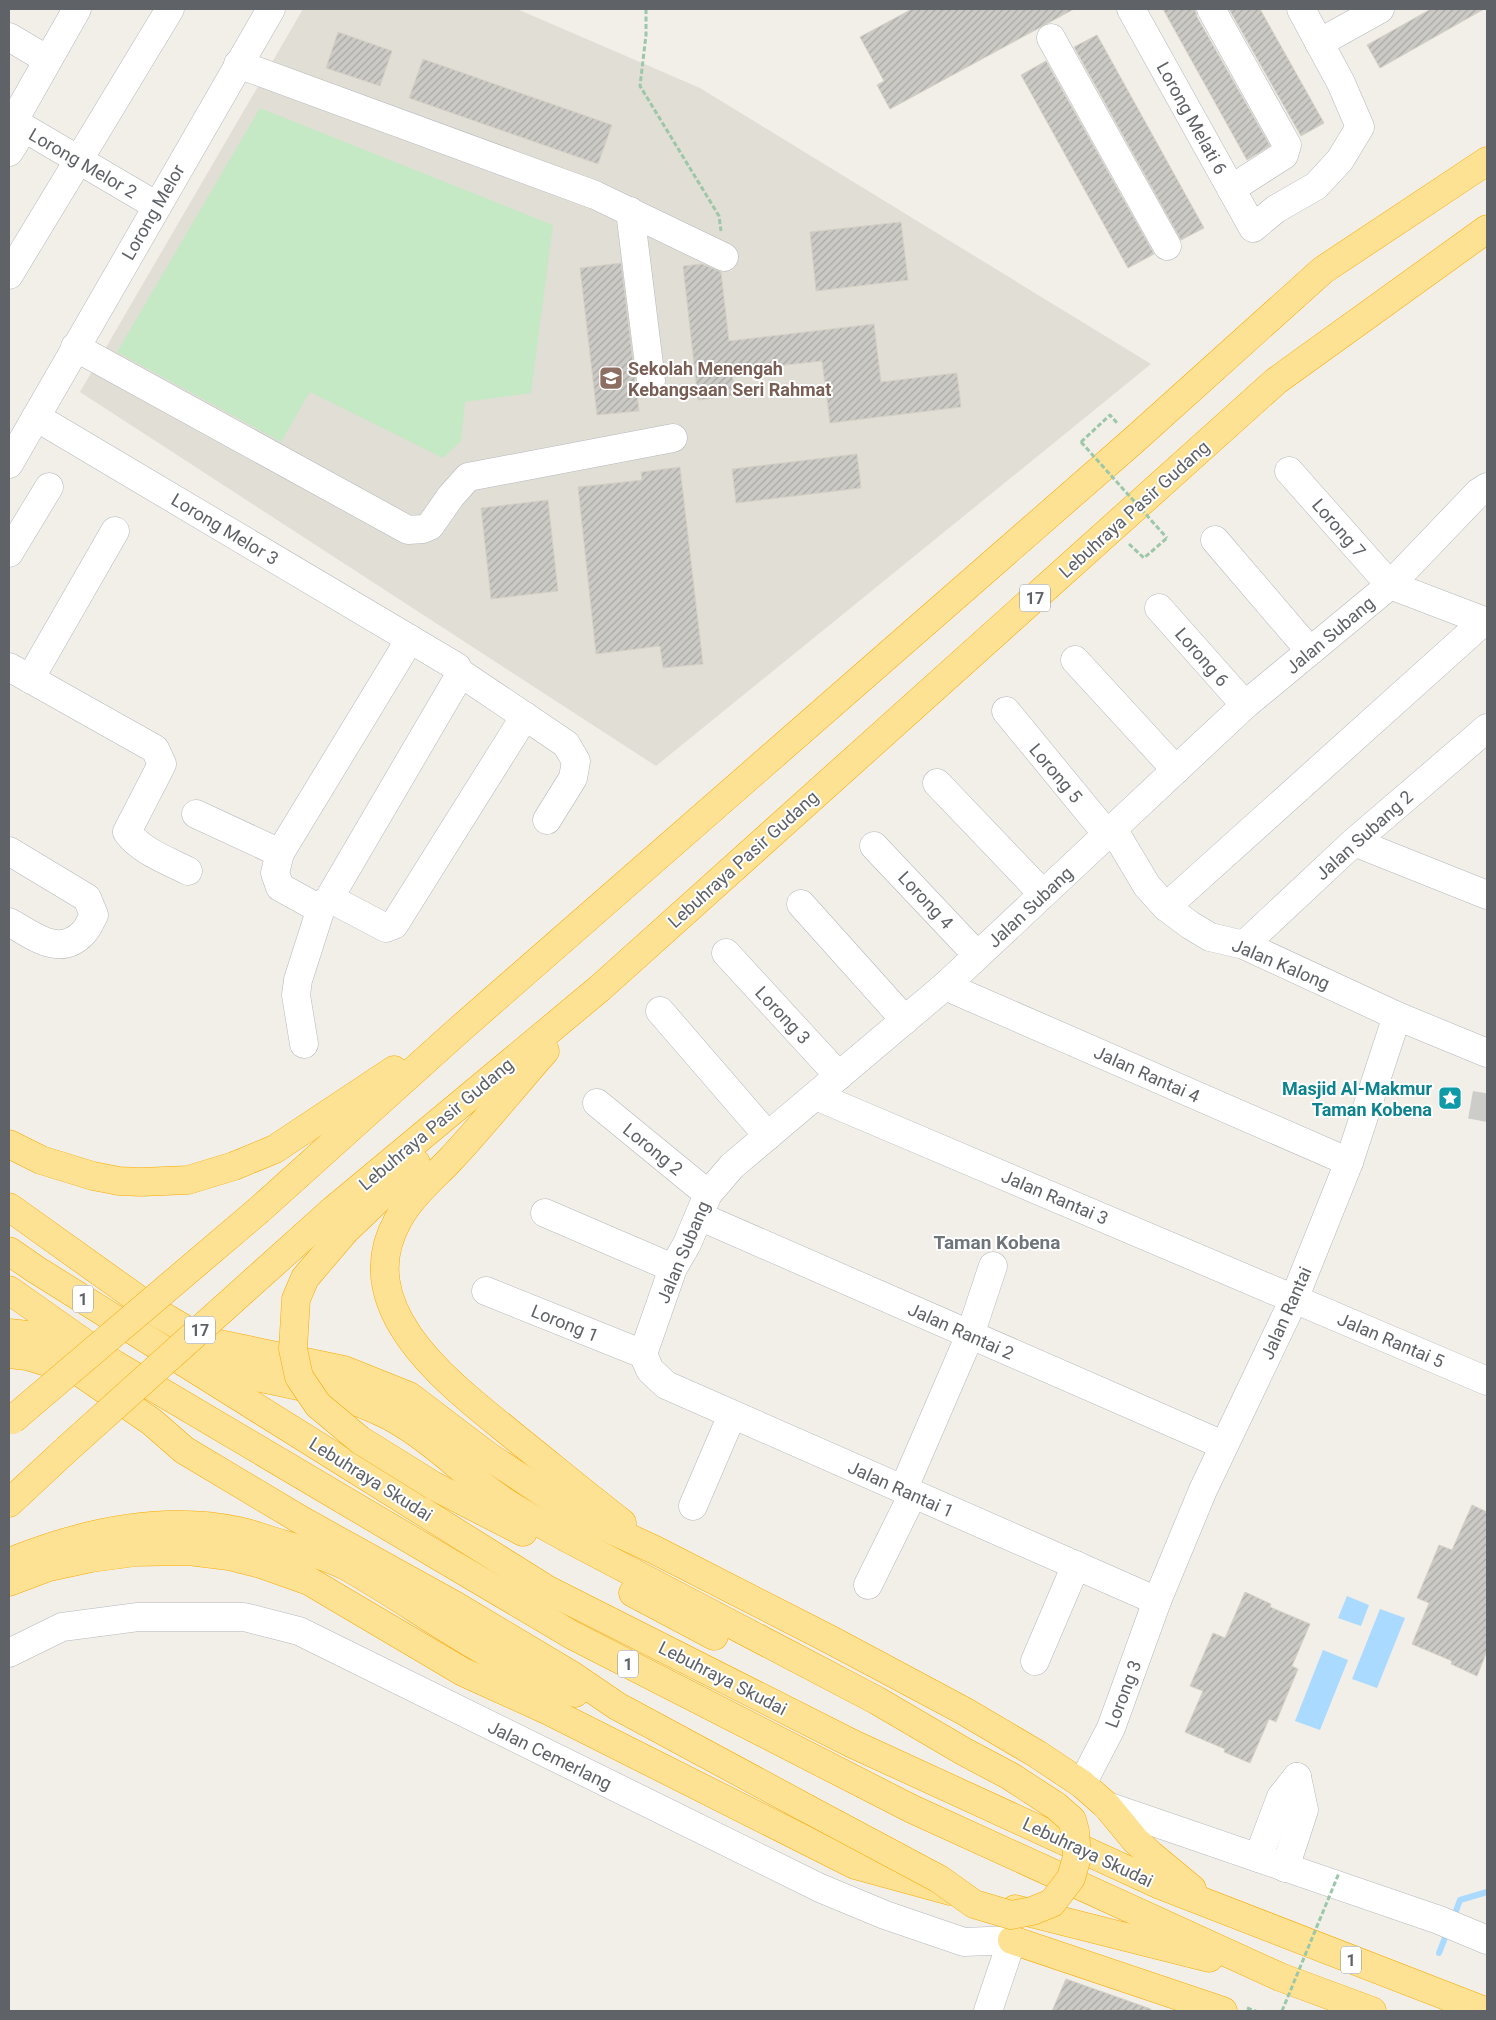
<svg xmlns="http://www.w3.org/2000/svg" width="1496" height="2020" font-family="Roboto,sans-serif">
  <defs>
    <pattern id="building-hatch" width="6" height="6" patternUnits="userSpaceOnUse" patternTransform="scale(1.25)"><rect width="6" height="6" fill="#cccac5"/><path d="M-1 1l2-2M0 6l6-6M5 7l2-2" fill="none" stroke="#a9a8a4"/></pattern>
  </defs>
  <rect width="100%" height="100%" fill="#f1efe8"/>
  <!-- education -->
  <path fill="#e1ded6" d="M303 9H517L700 88 1151 364 656 766 80 392Z"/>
  <!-- green -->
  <path fill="#c5e8c5" d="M260 108 553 225 531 393 465 402 461 441 443 458 310 392 281 442 117 352Z"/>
  <!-- water -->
  <g fill="#aadaff">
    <path d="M1347 1596 1369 1605 1361 1626 1338 1618Z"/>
    <path d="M1380 1609 1405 1618 1377 1688 1352 1679Z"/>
    <path d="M1323 1650 1348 1660 1320 1730 1295 1721Z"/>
  </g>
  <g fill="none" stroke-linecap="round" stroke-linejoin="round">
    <!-- stream -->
    <g stroke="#aadaff" stroke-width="6">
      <path d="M1453 1919 1460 1900 1487 1892"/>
      <path d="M1439 1953 1448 1930"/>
    </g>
  </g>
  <!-- building -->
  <g fill="url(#building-hatch)" stroke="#d6d1c6">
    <path d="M912 9H1074L890 109 877 85 884 81 860 37Z"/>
    <path d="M1163 9H1195L1197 17 1270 146 1247 160Z"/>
    <path d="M1229 9H1260L1324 123 1301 136Z"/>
    <path d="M1431 9H1484L1380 68 1367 45Z"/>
    <path d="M338 32 392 51 380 86 326 68Z"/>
    <path d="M1097 35 1204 228 1181 240 1074 47Z"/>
    <path d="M423 59 612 125 598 164 409 98Z"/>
    <path d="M1046 61 1154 254 1128 268 1021 75Z"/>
    <path d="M901 222 908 280 816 291 810 232Z"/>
    <path d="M621 263 639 411 597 415 580 268Z"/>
    <path d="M702 264 721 272 729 341 874 324 881 382 957 373 961 407 830 423 822 361 732 371 735 395 698 400 683 266Z"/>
    <path d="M857 454 861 488 736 503 732 469Z"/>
    <path d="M680 467 703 664 663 668 660 646 596 654 578 487 642 480 641 472Z"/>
    <path d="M548 500 558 591 491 599 481 508Z"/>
    <path d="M1472 1505 1487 1512V1651L1477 1676 1451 1664 1452 1661 1412 1644 1429 1603 1417 1598 1432 1562 1439 1545 1452 1550Z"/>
    <path d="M1245 1592 1271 1604 1270 1607 1310 1624 1292 1666 1298 1669 1283 1705 1276 1722 1269 1719 1250 1763 1224 1752 1225 1749 1185 1732 1203 1691 1190 1686 1213 1633 1225 1638Z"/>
    <path d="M1066 1979 1151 2009V2011H1052Z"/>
  </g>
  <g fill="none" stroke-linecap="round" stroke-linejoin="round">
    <!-- minor-tunnel -->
    <path stroke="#ccccc8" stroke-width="28" stroke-dasharray="28 14" stroke-linecap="butt" d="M1482 1121 1487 1092"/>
    <!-- minor casing -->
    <g stroke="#b5b8bc" stroke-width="29">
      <g id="minor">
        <path d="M1131 9 1253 228 1276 209 1316 186 1340 160 1360 127 1341 83 1301 9"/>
        <path d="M1211 9 1287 145 1284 155 1231 189"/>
        <path d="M9 37 48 60"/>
        <path d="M1051 38 1167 246"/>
        <path d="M1319 43 1380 9"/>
        <path d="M238 64 595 195 724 257"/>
        <path d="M9 119 157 206"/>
        <path d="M13 122 77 9"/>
        <path d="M9 152 24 128"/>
        <path d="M630 211 651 381"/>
        <path d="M9 275 170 9"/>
        <path d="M75 347 408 530 423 529 430 526 451 496 468 477 673 438"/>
        <path d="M36 417 457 667 459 672 566 744 576 761 573 778 547 820"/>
        <path d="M9 464 271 9"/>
        <path d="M1289 471 1390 585 1487 622"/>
        <path d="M1215 540 1310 651"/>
        <path d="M9 553 49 487"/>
        <path d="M1159 608 1245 705"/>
        <path d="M410 639 280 853 275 873 280 887 316 907 327 902 458 678 459 672"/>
        <path d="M1075 660 1176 770"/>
        <path d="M9 667 155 749 162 764 127 832C142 852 167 860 188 871"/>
        <path d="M30 679 115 531"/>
        <path d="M1006 711 1107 834"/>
        <path d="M937 783 1043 894"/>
        <path d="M196 814 280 853"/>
        <path d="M1113 829 1147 886 1166 907 1190 925 1210 937 1244 945 1397 1016 1487 1053"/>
        <path d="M1354 842 1487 895"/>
        <path d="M874 846 977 955"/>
        <path d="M9 851 87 898 94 915C91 920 88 928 84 932 60 959 33 935 9 922"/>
        <path d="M329 898 386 928 394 925 525 716"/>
        <path d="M801 904 905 1020"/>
        <path d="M1166 907 1484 621"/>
        <path d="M1244 945 1354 842 1487 728"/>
        <path d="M726 953 839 1076"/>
        <path d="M945 986 1349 1162"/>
        <path d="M660 1011 768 1136"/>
        <path d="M304 1044 296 995 298 980 322 905"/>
        <path d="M816 1096 1487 1381"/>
        <path d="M597 1103 708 1194"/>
        <path d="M545 1213 673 1268"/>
        <path d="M699 1216 1223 1445"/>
        <path d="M486 1291 643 1354"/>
        <path d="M903 1490 970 1335 993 1266"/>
        <path d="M693 1506 732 1415"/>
        <path d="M868 1585 913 1494"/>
        <path d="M1157 1601 666 1385 650 1370 643 1354 673 1268 687 1244 708 1194 732 1166 945 986 1245 705 1390 585 1479 492 1487 487"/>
        <path d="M9 1653 62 1627 138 1617H244L299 1631 820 1888 885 1915 964 1942 1012 1940 988 2011"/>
        <path d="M1035 1661 1076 1565"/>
        <path d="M1082 1784 1111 1728 1157 1601 1203 1490 1294 1299 1349 1162 1397 1016"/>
        <path d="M1107 1806 1439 1920 1487 1940"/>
        <path d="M1258 1858 1281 1797 1297 1777"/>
        <path d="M1285 1868 1304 1810 1297 1777"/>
      </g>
    </g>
    <!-- highway casing -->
    <g stroke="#f9ab00" stroke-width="29">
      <g id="highway">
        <path d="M545 1051C513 1087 483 1125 450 1160 432 1179 411 1196 398 1220 347 1311 455 1388 516 1438 551 1466 586 1495 622 1523"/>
        <path d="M9 1144 41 1160 93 1176 119 1181 141 1182 188 1180 234 1166 275 1149 394 1070"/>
        <path d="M9 1207 156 1312 205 1341 344 1370 409 1396 488 1456 571 1511 655 1550 831 1640 964 1711 1037 1754 1082 1784 1107 1806 1135 1840 1151 1855 1192 1889"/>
        <path d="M259 1210 460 1029 1134 440 1323 270 1487 161"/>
        <path d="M332 1211 600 988 1276 381 1487 229"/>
        <path d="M345 1231 416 1163"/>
        <path d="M9 1251 35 1269 548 1590 853 1744 1160 1885 1485 2011"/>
        <path d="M9 1290 114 1364 572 1635 912 1809 1280 1977 1372 2011"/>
        <path d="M9 1333 28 1335 82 1353"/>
        <path d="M9 1354 27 1356 78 1371 152 1422 184 1450 301 1520 456 1606 573 1676 617 1706 806 1808"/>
        <path d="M205 1363 222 1370C279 1383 340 1390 391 1417 428 1437 459 1468 492 1493 515 1510 542 1524 567 1538L876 1700 963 1751 1010 1776 1056 1806"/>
        <path d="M434 1486 523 1532"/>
        <path d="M9 1503 67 1449"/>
        <path d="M12 1561C82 1533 163 1515 238 1531 253 1534 268 1540 282 1544 303 1550 327 1556 346 1566 422 1609 491 1665 575 1693"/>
        <path d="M9 1582 49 1567 91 1558 136 1552 188 1551 229 1556 261 1564 309 1581 463 1672 549 1711 855 1865 950 1891"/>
        <path d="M633 1593 714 1636"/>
        <path d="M1015 1909 1209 1958"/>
        <path d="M1012 1940 1223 2011"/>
      </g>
    </g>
    <!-- path -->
    <g stroke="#9cc7a9" stroke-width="3" stroke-dasharray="5 2.5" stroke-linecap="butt">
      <path d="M646 9V35L640 86 719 216 721 231"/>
      <path d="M1081 442 1110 415 1118 424"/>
      <path d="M1129 544 1144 558 1167 538"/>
      <path d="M1247 2008 1256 2011"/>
    </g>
    <!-- minor -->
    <use href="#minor" stroke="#fff" stroke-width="28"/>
    <!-- highway -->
    <use href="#highway" stroke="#fde293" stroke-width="28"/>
    <!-- highway-bridge casing -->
    <g stroke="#f9ab00" stroke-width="29" stroke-linecap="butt">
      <g id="highway-bridge">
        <path d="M345 1231 305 1278 296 1299 293 1349 299 1377 318 1405 360 1440 434 1486"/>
        <path d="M12 1420 259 1210"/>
        <path d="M67 1449 332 1211"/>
        <path d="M806 1808 939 1879 974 1904 1011 1915 1032 1911 1052 1903 1071 1878 1077 1857 1075 1831 1072 1820 1056 1806"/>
      </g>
    </g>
    <!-- path-bridge -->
    <g stroke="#9cc7a9" stroke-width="3" stroke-dasharray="5 2.5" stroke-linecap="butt">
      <path d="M1081 442 1167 538"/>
      <path d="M1282 2011 1339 1873"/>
    </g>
    <!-- highway-bridge -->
    <use href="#highway-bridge" stroke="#fde293" stroke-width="28"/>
  </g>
  <!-- icons -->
  <defs>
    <g id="school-square" transform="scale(1.25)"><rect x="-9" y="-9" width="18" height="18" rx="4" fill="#8d6e63" stroke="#fff"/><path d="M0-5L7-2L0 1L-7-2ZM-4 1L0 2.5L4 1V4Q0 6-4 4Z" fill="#fff"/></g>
    <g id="sight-square" transform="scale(1.25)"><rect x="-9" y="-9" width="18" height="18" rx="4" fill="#0f9aa8" stroke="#fff"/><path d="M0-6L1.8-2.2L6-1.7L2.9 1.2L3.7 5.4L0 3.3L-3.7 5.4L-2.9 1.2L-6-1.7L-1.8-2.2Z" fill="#fff"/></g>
  </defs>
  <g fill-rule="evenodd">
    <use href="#school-square" x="611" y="378"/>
    <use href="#sight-square" x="1450" y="1098"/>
  </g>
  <g text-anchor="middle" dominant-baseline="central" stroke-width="4" stroke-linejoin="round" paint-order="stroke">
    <!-- shield labels -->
    <g fill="#fff" stroke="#8f9295" stroke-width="1">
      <rect x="1020" y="584.5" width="30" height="27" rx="4"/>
      <rect x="73" y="1285.5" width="20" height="27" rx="4"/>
      <rect x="185" y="1316.5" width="30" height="27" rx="4"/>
      <rect x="618" y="1650.5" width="20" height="27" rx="4"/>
      <rect x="1341" y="1946.5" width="20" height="27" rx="4"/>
    </g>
    <g font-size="16" font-weight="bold" fill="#5f6368">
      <text x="1035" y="598">17</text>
      <text x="83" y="1299">1</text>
      <text x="200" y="1330">17</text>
      <text x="628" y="1664">1</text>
      <text x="1351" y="1960">1</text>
    </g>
    <!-- street labels -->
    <g font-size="18" fill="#5f6368" stroke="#fff">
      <text transform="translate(1192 118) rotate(61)">Lorong Melati 6</text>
      <text transform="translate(83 163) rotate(30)">Lorong Melor 2</text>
      <text transform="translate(153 212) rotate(-60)">Lorong Melor</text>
      <text transform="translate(1134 509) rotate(-42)">Lebuhraya Pasir Gudang</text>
      <text transform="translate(1339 528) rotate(49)">Lorong 7</text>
      <text transform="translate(225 529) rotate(31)">Lorong Melor 3</text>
      <text transform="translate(1330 635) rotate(-40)">Jalan Subang</text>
      <text transform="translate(1202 657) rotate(49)">Lorong 6</text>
      <text transform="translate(1056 773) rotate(50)">Lorong 5</text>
      <text transform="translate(1364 835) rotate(-42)">Jalan Subang 2</text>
      <text transform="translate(743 859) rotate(-42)">Lebuhraya Pasir Gudang</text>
      <text transform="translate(926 900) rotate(47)">Lorong 4</text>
      <text transform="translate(1030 907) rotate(-43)">Jalan Subang</text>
      <text transform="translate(1281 964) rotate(23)">Jalan Kalong</text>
      <text transform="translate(783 1015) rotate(47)">Lorong 3</text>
      <text transform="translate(1147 1074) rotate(24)">Jalan Rantai 4</text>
      <text transform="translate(436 1124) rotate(-40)">Lebuhraya Pasir Gudang</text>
      <text transform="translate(653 1149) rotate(39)">Lorong 2</text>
      <text transform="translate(1055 1197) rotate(23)">Jalan Rantai 3</text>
      <text transform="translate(683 1252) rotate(-67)">Jalan Subang</text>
      <text transform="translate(1286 1313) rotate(-66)">Jalan Rantai</text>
      <text transform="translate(565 1323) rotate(22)">Lorong 1</text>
      <text transform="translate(961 1331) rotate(24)">Jalan Rantai 2</text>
      <text transform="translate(1391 1340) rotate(23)">Jalan Rantai 5</text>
      <text transform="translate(371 1479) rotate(32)">Lebuhraya Skudai</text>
      <text transform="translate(901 1489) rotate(24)">Jalan Rantai 1</text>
      <text transform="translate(723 1678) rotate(27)">Lebuhraya Skudai</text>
      <text transform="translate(1123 1694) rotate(-69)">Lorong 3</text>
      <text transform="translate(550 1755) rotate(26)">Jalan Cemerlang</text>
      <text transform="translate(1088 1852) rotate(25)">Lebuhraya Skudai</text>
    </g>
    <!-- education labels -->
    <g font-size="18" font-weight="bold" fill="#785e54" stroke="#fff" text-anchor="start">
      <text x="628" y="368">Sekolah Menengah<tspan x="628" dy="21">Kebangsaan Seri Rahmat</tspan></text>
    </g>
    <!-- culture labels -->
    <g font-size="18" font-weight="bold" fill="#0d838f" stroke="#fff" text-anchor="end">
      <text x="1432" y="1088">Masjid Al-Makmur<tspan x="1432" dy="21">Taman Kobena</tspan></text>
    </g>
    <!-- neighbourhood labels -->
    <g font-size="19" font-weight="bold" fill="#70757a" stroke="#fff">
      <text x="997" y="1242">Taman Kobena</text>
    </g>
  </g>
  <!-- border -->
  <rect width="1496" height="2020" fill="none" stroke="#5f6368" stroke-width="20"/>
</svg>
